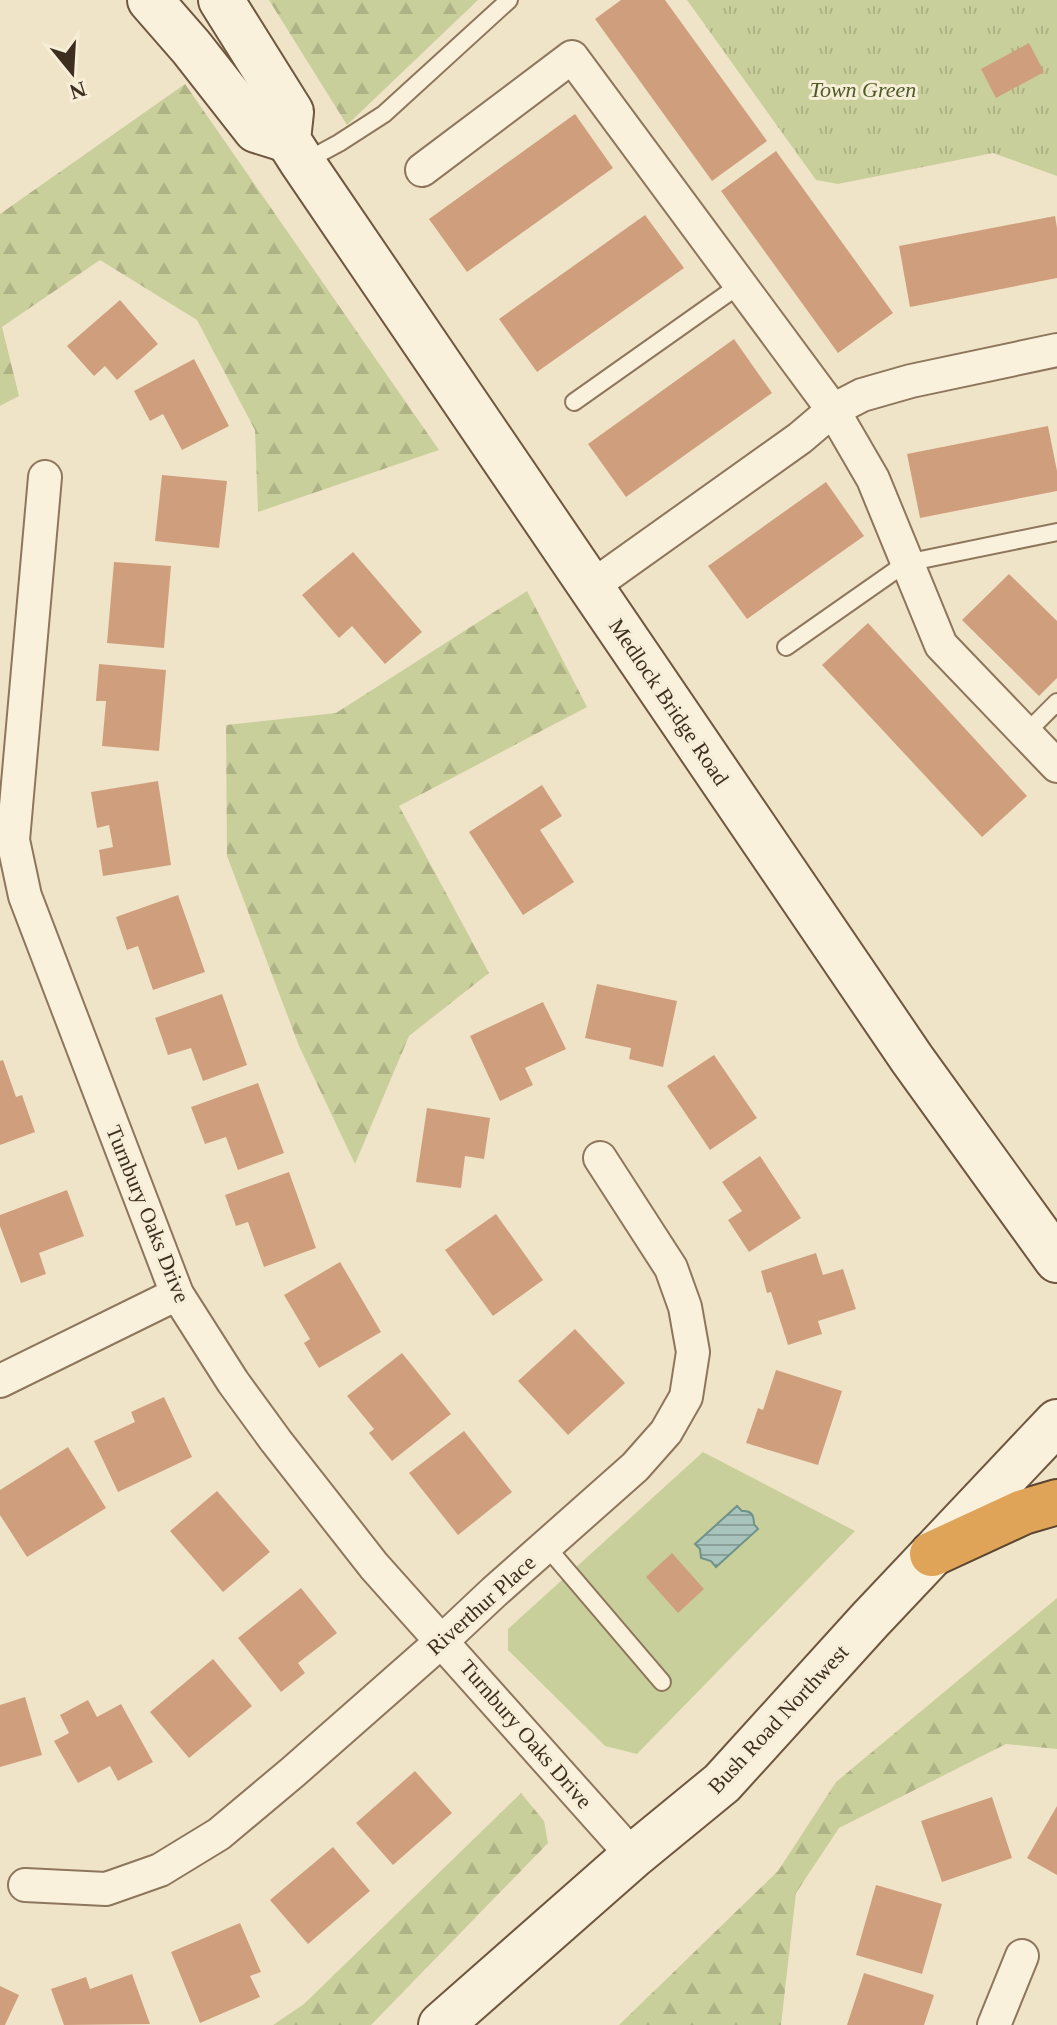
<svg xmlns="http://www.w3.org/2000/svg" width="1057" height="2025" font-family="Georgia,serif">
  <defs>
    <pattern id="grass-tufts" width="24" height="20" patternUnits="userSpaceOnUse" patternTransform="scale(2)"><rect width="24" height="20" fill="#c9cf9b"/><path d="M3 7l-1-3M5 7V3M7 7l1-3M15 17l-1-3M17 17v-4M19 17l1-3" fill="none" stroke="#aeb285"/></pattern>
    <pattern id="forest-firs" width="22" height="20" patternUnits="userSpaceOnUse" patternTransform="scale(2)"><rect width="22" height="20" fill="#c9cf9b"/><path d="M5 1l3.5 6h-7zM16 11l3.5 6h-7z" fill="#aeb285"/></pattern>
    <pattern id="water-rules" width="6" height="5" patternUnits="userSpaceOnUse" patternTransform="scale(2)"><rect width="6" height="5" fill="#a9c4bc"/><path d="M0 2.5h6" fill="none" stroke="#8ba098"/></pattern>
  </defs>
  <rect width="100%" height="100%" fill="#f0e4c8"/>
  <!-- grass -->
  <path fill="url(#grass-tufts)" d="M687 0H1057V176L993 153 838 184 816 180Z"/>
  <!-- forest -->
  <g fill="url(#forest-firs)">
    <path d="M269 0H478L347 125Z"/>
    <path d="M185 84 439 450 258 512 255 430 197 320 100 260 2 327 19 396 0 406V214Z"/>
    <path d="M527 591 587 707 399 806 489 973 409 1036 355 1164 299 1046 227 856 226 725 336 713Z"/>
    <path d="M1057 1598V1749L1006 1744 839 1828 796 1893 781 2025H619L778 1871 836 1782Z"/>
    <path d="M521 1793 544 1821 548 1843 371 2025H273L304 2004Z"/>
  </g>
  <!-- garden -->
  <path fill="#c9cf9b" d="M703 1452 855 1531 637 1754 605 1746 508 1650V1629Z"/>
  <!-- water -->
  <path fill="url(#water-rules)" stroke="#6f938a" stroke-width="2" d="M737 1506 742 1511C751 1510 754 1515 754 1524L758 1529 716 1567 711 1561 701 1558 700 1549 695 1544Z"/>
  <!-- building -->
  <g fill="#cf9f7d">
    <path d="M621 0H665L767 141 712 181 595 19Z"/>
    <path d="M1029 43 1044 72 996 98 981 69Z"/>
    <path d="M575 114 613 168 467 272 429 219Z"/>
    <path d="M776 151 893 313 838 353 721 191Z"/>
    <path d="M645 215 684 268 537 372 499 319Z"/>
    <path d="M1055 216 1057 228V278L910 307 899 246Z"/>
    <path d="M120 300 158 344 117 380 105 366 94 376 67 346Z"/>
    <path d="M734 339 772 393 626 497 588 444Z"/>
    <path d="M194 359 229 426 182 450 163 414 150 421 134 391Z"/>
    <path d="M1048 426 1057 471V491L920 518 907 454Z"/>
    <path d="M162 475 227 481 219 548 155 541Z"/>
    <path d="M826 482 864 536 747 619 708 566Z"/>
    <path d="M353 552 422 632 385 664 352 626 339 638 302 595Z"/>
    <path d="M114 562 171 566 164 648 107 643Z"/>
    <path d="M1009 574 1057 621V678L1039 696 962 620Z"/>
    <path d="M868 623 1027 796 982 837 822 665Z"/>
    <path d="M99 664 166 670 159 751 102 746 106 701H96Z"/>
    <path d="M158 781 171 865 103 876 99 850 113 847 109 825 97 828 91 792Z"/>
    <path d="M542 785 562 816 540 830 574 882 523 915 469 832Z"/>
    <path d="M178 895 205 972 153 990 138 946 127 950 116 917Z"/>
    <path d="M597 984 677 1001 663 1067 629 1059 631 1048 585 1038Z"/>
    <path d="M222 994 247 1065 203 1081 191 1048 168 1055 155 1018Z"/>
    <path d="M543 1002 566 1049 525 1068 533 1085 500 1101 470 1036Z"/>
    <path d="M714 1055 757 1118 710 1150 667 1086Z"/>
    <path d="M3 1060 16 1097 22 1095 35 1132 0 1145V1061Z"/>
    <path d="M258 1083 284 1153 238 1170 226 1137 205 1144 191 1107Z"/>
    <path d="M427 1108 490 1118 484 1159 465 1156 461 1188 416 1182Z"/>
    <path d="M760 1156 801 1218 749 1252 728 1220 742 1211 722 1182Z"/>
    <path d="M289 1172 316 1248 264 1267 248 1222 236 1226 225 1195Z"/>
    <path d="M67 1190 84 1236 39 1253 46 1274 21 1283 0 1226V1215Z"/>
    <path d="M496 1214 543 1280 493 1316 445 1250Z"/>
    <path d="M816 1253 823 1275 843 1269 856 1309 818 1321 822 1334 788 1345 771 1292 767 1293 761 1271Z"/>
    <path d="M340 1262 381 1332 319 1368 304 1343 310 1339 284 1295Z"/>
    <path d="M575 1329 625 1383 568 1435 518 1381Z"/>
    <path d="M402 1353 451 1414 392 1461 369 1433 374 1429 347 1396Z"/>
    <path d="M776 1370 842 1391 818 1465 746 1443 758 1408 763 1410Z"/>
    <path d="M164 1397 192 1457 118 1492 94 1441 135 1422 131 1412Z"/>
    <path d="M464 1431 512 1492 458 1535 409 1473Z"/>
    <path d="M68 1447 106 1508 27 1557 0 1515V1490Z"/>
    <path d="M217 1491 270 1552 223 1592 170 1531Z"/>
    <path d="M672 1553 704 1589 678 1613 646 1577Z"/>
    <path d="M301 1588 337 1633 298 1663 305 1673 281 1692 238 1638Z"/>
    <path d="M213 1659 252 1706 189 1758 150 1712Z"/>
    <path d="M25 1697 42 1755 0 1767V1705Z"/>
    <path d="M88 1700 97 1717 121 1704 153 1762 118 1781 110 1766 78 1783 54 1741 69 1733 60 1715Z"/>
    <path d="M415 1771 452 1813 393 1865 356 1823Z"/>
    <path d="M992 1797 1012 1858 942 1882 921 1821Z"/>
    <path d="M1057 1806V1875L1027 1858Z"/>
    <path d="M333 1847 370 1891 308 1944 270 1900Z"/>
    <path d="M876 1885 942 1904 922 1974 856 1955Z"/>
    <path d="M240 1923 261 1972 250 1976 260 1997 200 2023 171 1952Z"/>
    <path d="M864 1973 934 1995 924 2025H847Z"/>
    <path d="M132 1974 150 2024 64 2025 51 1989 86 1977 90 1989Z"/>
    <path d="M0 1986 19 1995 5 2025H0Z"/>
  </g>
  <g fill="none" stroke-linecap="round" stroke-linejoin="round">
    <!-- lane casing -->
    <g stroke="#8d765c" stroke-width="20">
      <g id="lane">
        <path d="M304 162 339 143 384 114 509 0"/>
        <path d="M574 402 741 284"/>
        <path d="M786 647 906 563 1057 532"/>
        <path d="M1026 733 1057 702"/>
        <path d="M546 1546 662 1682"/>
      </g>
    </g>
    <!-- street casing -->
    <g stroke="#8d765c" stroke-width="36">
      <g id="street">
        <path d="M422 170 572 57 833 410 873 479 941 645 1057 766"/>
        <path d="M45 477 13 840 25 896 177 1294 233 1382 276 1441 374 1566 633 1856"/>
        <path d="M591 587 800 438 833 410 862 395 911 381 1057 350"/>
        <path d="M0 1381 177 1294"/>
        <path d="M25 1885 106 1889 160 1870 219 1834 293 1772 443 1640 494 1592 635 1467 666 1432 686 1397 693 1352 685 1307 671 1268 600 1158"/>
        <path d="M994 2025 1022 1956"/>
      </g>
    </g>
    <!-- secondary casing -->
    <g stroke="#6f573f" stroke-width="48">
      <g id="secondary">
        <path d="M150 0 191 47 256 130 288 140"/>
        <path d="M221 0 291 112 288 140 302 162 912 1059 1057 1260"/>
        <path d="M441 2025 633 1856 722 1783 870 1620 1057 1422"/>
      </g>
    </g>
    <!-- highway casing -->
    <g stroke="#5b4430" stroke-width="48">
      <path id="highway" d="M932 1554 1023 1512 1057 1502"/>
    </g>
    <!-- lane -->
    <use href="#lane" stroke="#faf1dc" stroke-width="16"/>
    <!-- street -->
    <use href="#street" stroke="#faf1dc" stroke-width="32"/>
    <!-- secondary -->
    <use href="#secondary" stroke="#faf1dc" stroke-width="44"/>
    <!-- highway -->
    <use href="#highway" stroke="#e0a458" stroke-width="44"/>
  </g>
  <g text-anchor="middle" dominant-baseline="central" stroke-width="6" stroke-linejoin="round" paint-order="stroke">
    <!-- park labels -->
    <g font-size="22" font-style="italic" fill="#4d5a26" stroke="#f7eed8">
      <text x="863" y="89">Town Green</text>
    </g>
    <!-- street labels -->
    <g font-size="22" fill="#3d2e20" stroke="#f7eed8">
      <text transform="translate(669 702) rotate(56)">Medlock Bridge Road</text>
      <text transform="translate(148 1214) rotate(68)">Turnbury Oaks Drive</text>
      <text transform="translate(481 1605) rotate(-42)">Riverthur Place</text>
      <text transform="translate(778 1719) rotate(-47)">Bush Road Northwest</text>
      <text transform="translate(526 1734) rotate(49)">Turnbury Oaks Drive</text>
    </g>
  </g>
  <!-- north arrow -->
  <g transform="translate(72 72) rotate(162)" stroke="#f7eed8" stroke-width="6" paint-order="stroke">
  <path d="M0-6L14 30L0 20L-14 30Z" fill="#3d2e20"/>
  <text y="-12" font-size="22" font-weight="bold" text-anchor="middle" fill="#3d2e20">N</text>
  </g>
</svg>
